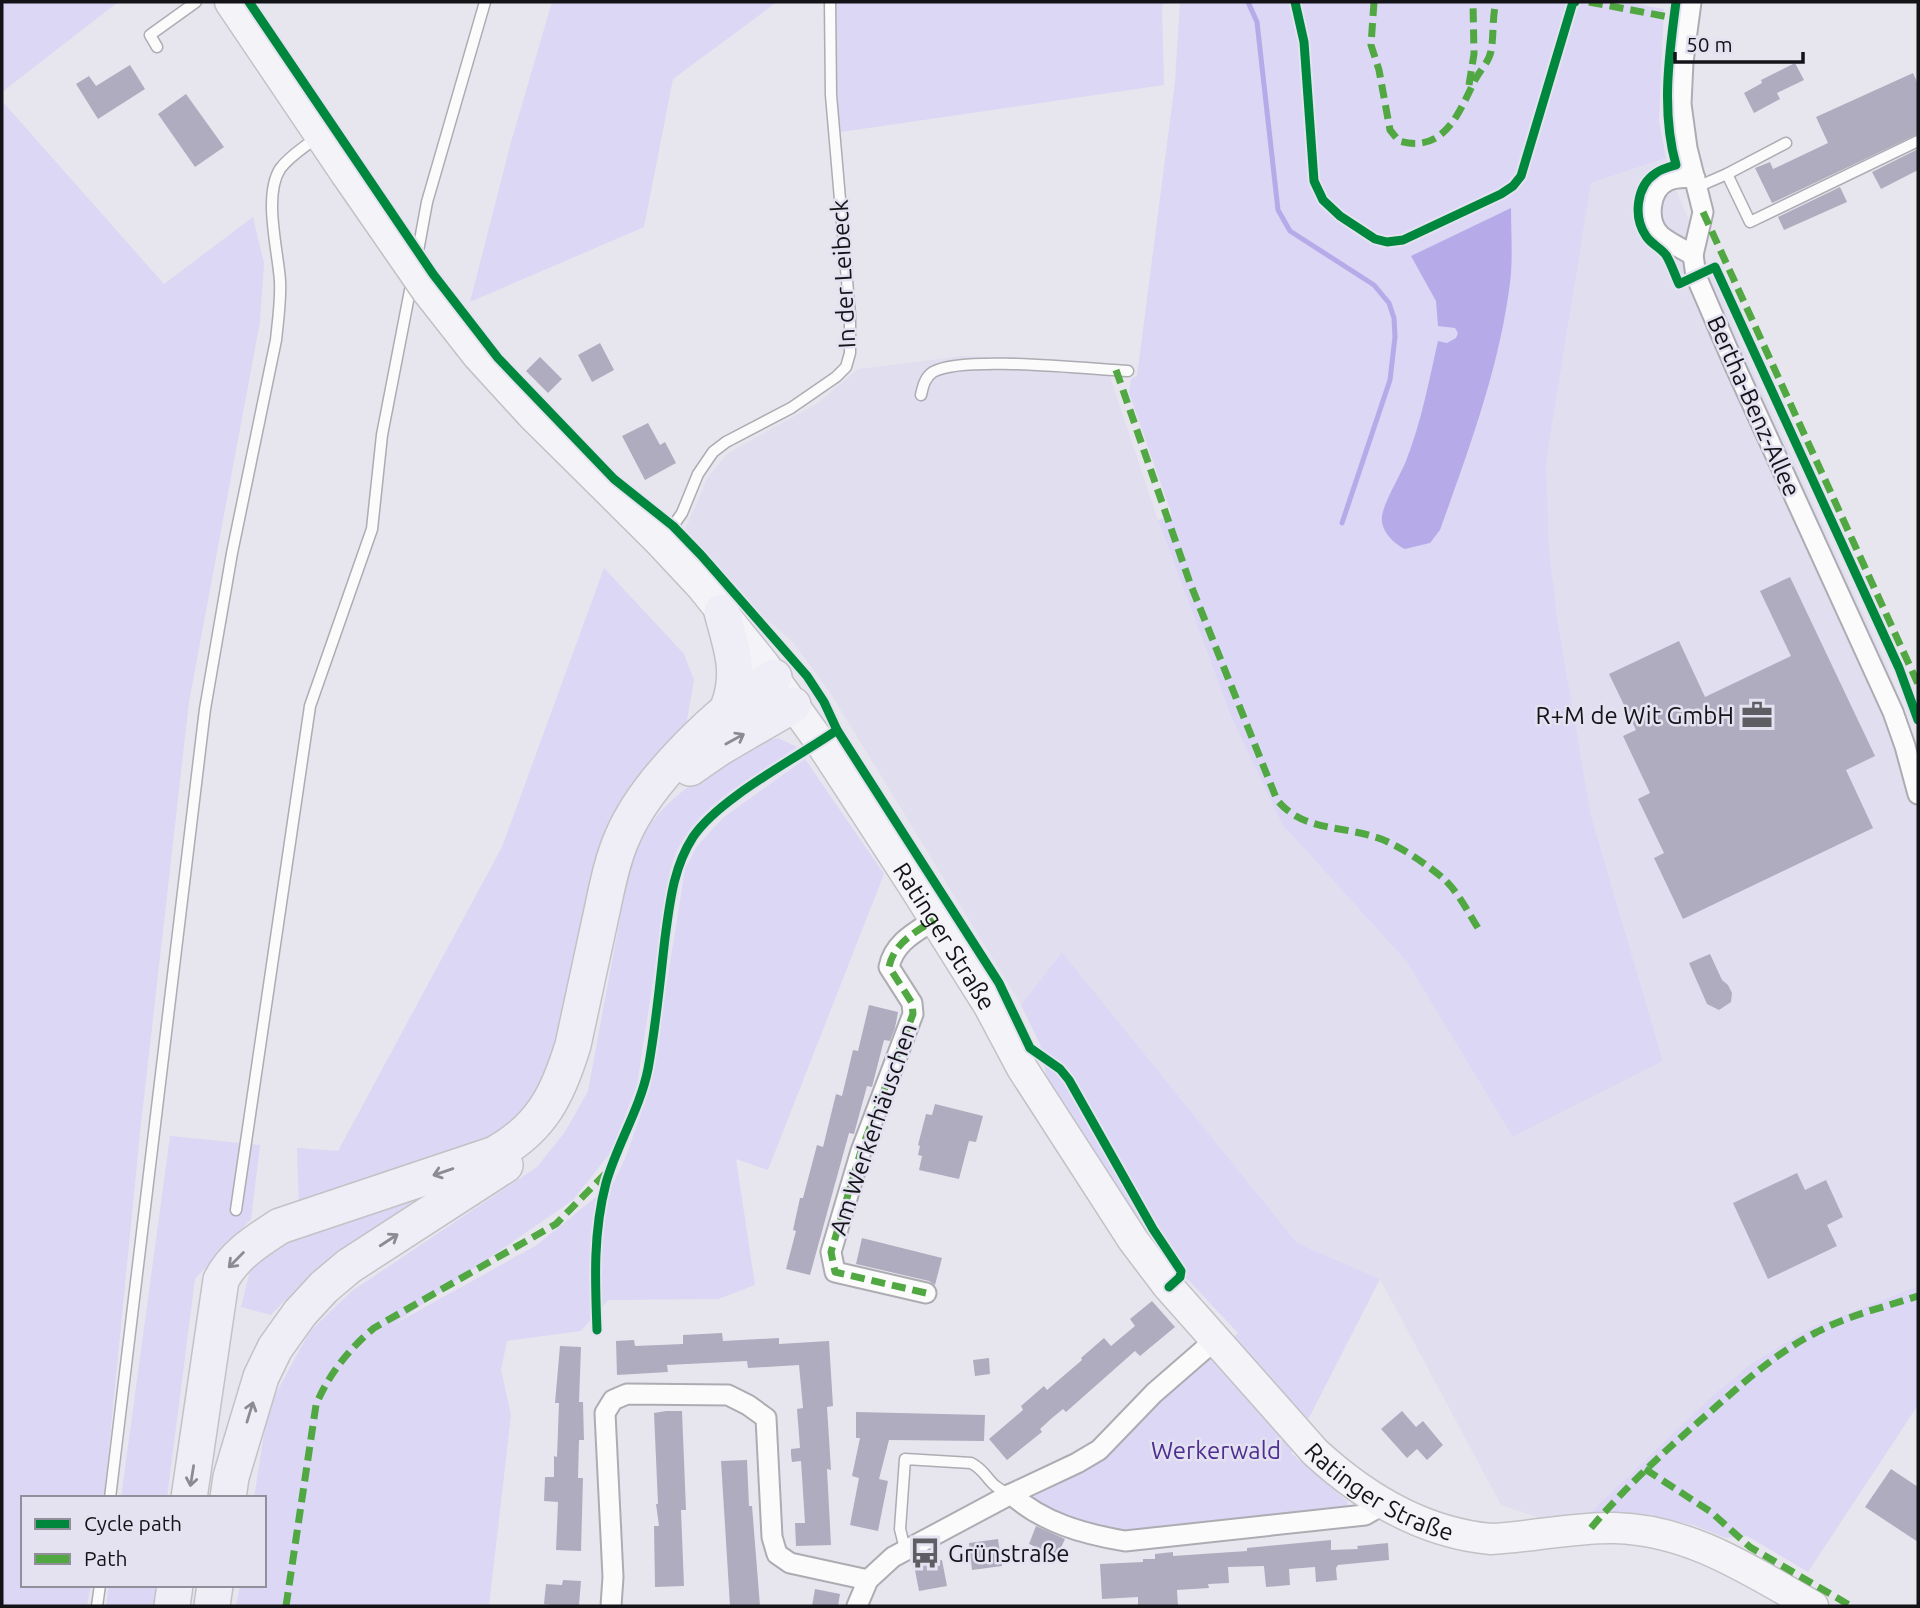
<svg xmlns="http://www.w3.org/2000/svg" width="1920" height="1608" font-family="Ubuntu,sans-serif">
  <rect width="100%" height="100%" fill="#e7e6ee"/>
  <!-- built -->
  <path fill="#e1deef" d="M1666 158 1676 190 1755 375 1890 672 1918 752V1286L1812 1327 1708 1400 1589 1514 1546 1520 1501 1505 1380 1279 1297 1243 1062 952 1021 1005 831 694 793 642 761 615 685 530 708 477 728 453 818 403 858 369 962 356 1105 362 1158 520 1231 716 1282 824 1407 962 1514 1137 1663 1061 1591 816 1557 617 1549 548 1546 462 1591 183Z"/>
  <!-- green -->
  <g fill="#dbd7f4">
    <path d="M2 2H118L2 92Z"/>
    <path d="M552 2H777L673 79 644 227 470 302 511 142Z"/>
    <path d="M834 2H1169L1162 5 1164 85 841 132 838 112Z"/>
    <path d="M1180 2H1626L1664 9 1659 120 1666 158 1591 183 1546 462 1549 548 1557 617 1591 816 1663 1061 1513 1137 1407 962 1282 824 1231 716 1158 520 1172 515 1129 393 1131 379 1137 376 1175 82Z"/>
    <path d="M2 101 164 284 253 217 264 263 260 322 189 702 140 1133 104 1498H23V1585H91L87 1606H2Z"/>
    <path d="M604 568 684 654 694 680 684 737 634 794 554 1079 502 1135 299 1208 297 1148 338 1151 502 847Z"/>
    <path d="M778 738 797 747C757 775 704 801 680 845 675 853 673 862 670 871L637 1085 611 1152 573 1200 391 1326 537 1245 614 1182 626 1156 650 1088 685 869 697 846 724 817 805 759 884 874 768 1170 736 1159 755 1285 718 1299 608 1300 581 1331 507 1341 501 1370 511 1415 489 1606H236L240 1585H264V1498H254L268 1408 310 1331 352 1291 537 1167 565 1132 588 1091 630 864C650 812 677 792 724 764 742 753 757 742 778 738Z"/>
    <path d="M1062 952 1297 1243 1380 1279 1291 1453 1348 1502 1345 1512 1119 1535 1071 1519 1031 1498 1104 1460 1163 1400 1238 1333 1131 1219 1048 1085 1040 1044 1021 1005Z"/>
    <path d="M170 1136 260 1145 251 1219 195 1279 167 1498H121Z"/>
    <path d="M453 1179 364 1234 308 1276 271 1315 241 1307 253 1259 284 1238Z"/>
    <path d="M1918 1286V1405L1808 1572 1747 1536 1726 1538 1693 1525 1647 1515 1589 1514 1708 1400 1751 1364 1812 1327Z"/>
    <path d="M109 1585H156L153 1606H106Z"/>
  </g>
  <!-- water -->
  <path fill="#b7aae8" d="M1511 208C1511 233 1513 259 1510 283 1499 369 1469 449 1440 530L1430 543 1405 549C1393 543 1380 530 1382 516 1384 502 1400 476 1406 461 1421 423 1429 381 1438 341L1447 343 1456 338 1458 333 1455 328 1438 326 1436 301 1411 256Z"/>
  <g fill="none" stroke-linecap="round" stroke-linejoin="round">
    <!-- stream -->
    <path stroke="#b7aae8" stroke-width="5" d="M1248 2 1257 22 1278 210 1290 231 1374 285 1389 303 1394 318 1395 337 1390 380 1342 523"/>
  </g>
  <!-- building -->
  <g fill="#b0acbf">
    <path d="M1795 63 1804 80 1777 93 1780 99 1754 113 1744 93 1762 83 1761 80Z"/>
    <path d="M130 65 145 89 98 119 76 84 89 76 96 86Z"/>
    <path d="M1913 73 1918 84V134L1772 203 1755 168 1770 162 1773 169 1828 143 1816 117Z"/>
    <path d="M186 94 224 147 195 167 158 114Z"/>
    <path d="M1918 149V170L1881 189 1872 172Z"/>
    <path d="M1840 187 1847 202 1784 230 1778 217Z"/>
    <path d="M600 343 614 370 592 382 578 355Z"/>
    <path d="M540 357 562 379 548 393 526 371Z"/>
    <path d="M648 423 660 445 665 442 676 463 645 480 622 436Z"/>
    <path d="M1790 577 1875 756 1846 770 1873 828 1683 919 1654 858 1664 853 1638 799 1650 793 1623 736 1636 730 1609 674 1679 641 1705 697 1791 656 1760 591Z"/>
    <path d="M1710 954 1722 980 1728 985 1732 993 1731 1002 1719 1010 1707 1004 1689 963Z"/>
    <path d="M869 1005 898 1012 895 1028 890 1041 884 1040 872 1087 867 1086 854 1134 849 1133 810 1275 786 1269 796 1231 793 1230 800 1198H803L817 1145 823 1147 836 1094 842 1096 853 1050 858 1051Z"/>
    <path d="M935 1104 983 1116 976 1142 969 1141 959 1179 919 1170 922 1156 918 1155 920 1146 918 1145 926 1114 932 1115Z"/>
    <path d="M1797 1173 1805 1190 1826 1180 1843 1217 1827 1225 1837 1246 1768 1279 1733 1203Z"/>
    <path d="M862 1238 942 1258 935 1285 929 1281 856 1264Z"/>
    <path d="M1152 1301 1175 1327 1140 1356 1135 1351 1066 1412 1063 1409 1052 1418 1040 1429 1042 1432 1007 1460 989 1439 1023 1410 1021 1406 1044 1386 1047 1390 1082 1360 1081 1358 1104 1338 1111 1346 1135 1326 1130 1319Z"/>
    <path d="M722 1333 723 1341 779 1338V1344L829 1341 833 1406 827 1407 831 1470 827 1469 831 1545 796 1546 795 1523H805L801 1461 792 1462 791 1455V1449L800 1448 797 1409 803 1408 799 1365 748 1368 747 1361 667 1365 668 1372 617 1375 616 1341 634 1340 635 1346 683 1344V1335Z"/>
    <path d="M560 1346 581 1347 579 1402H583L584 1440H579L578 1478H583L581 1551 556 1550 558 1502 544 1501 545 1477H554V1456L557 1457 559 1403H555Z"/>
    <path d="M989 1358 990 1374 975 1376 973 1360Z"/>
    <path d="M666 1411H682L686 1510H681L684 1586 655 1587 654 1526H659L656 1504H658L654 1413Z"/>
    <path d="M1402 1411 1416 1427 1423 1421 1443 1445 1427 1460 1417 1449 1407 1458 1381 1429Z"/>
    <path d="M856 1412 985 1415 984 1441 889 1440 879 1479 888 1481 878 1531 850 1525 859 1478 852 1476 860 1438H856Z"/>
    <path d="M747 1460 749 1506H752L760 1606H730L721 1461Z"/>
    <path d="M1891 1469 1918 1487V1542L1865 1507Z"/>
    <path d="M1036 1526 1065 1539 1057 1556 1029 1544Z"/>
    <path d="M998 1539 1002 1566 972 1570 969 1543Z"/>
    <path d="M1331 1540V1550L1358 1549 1357 1546 1388 1543 1389 1560 1338 1565 1336 1568 1337 1580 1316 1582 1315 1567 1289 1569 1290 1585 1266 1587 1264 1566 1228 1567 1229 1583 1208 1584 1209 1588 1177 1590 1178 1606H1138V1597L1102 1599 1100 1564 1143 1562V1559H1155V1554L1173 1552V1556L1247 1551V1548Z"/>
    <path d="M942 1560 947 1586 919 1591 914 1565Z"/>
    <path d="M563 1580 581 1581 579 1605 558 1606 544 1604 546 1584 562 1585Z"/>
    <path d="M815 1589 840 1594 838 1606H812Z"/>
  </g>
  <g fill="none" stroke-linecap="round" stroke-linejoin="round">
    <!-- lane casing -->
    <g stroke="#acacb2" stroke-width="13">
      <g id="lane">
        <path d="M157 47 150 35 196 2"/>
        <path d="M1727 174 1786 143"/>
        <path d="M1697 187 1727 174 1750 222 1918 141"/>
        <path d="M416 262 427 202 485 2"/>
        <path d="M921 395C923 386 925 377 933 372 962 355 1089 369 1128 371"/>
        <path d="M673 526 682 513 698 474 713 452 726 442 791 408 836 377 846 367 850 353V315L831 95 830 2"/>
        <path d="M236 1210 310 706 372 529 382 435 412 280"/>
        <path d="M110 1498 205 709 232 553 276 340C278 320 281 301 280 281 278 250 263 196 280 169 289 156 305 147 317 137"/>
        <path d="M905 1549 900 1529 905 1459 971 1463C989 1472 987 1486 1010 1494"/>
        <path d="M97 1606 100 1585"/>
      </g>
    </g>
    <!-- street casing -->
    <g stroke="#acacb2" stroke-width="23">
      <g id="street">
        <path d="M1691 2 1683 62 1681 104 1687 148 1703 212 1693 255 1696 276 1734 364 1893 712 1905 746 1918 794"/>
        <path d="M1693 255C1683 249 1669 243 1660 235 1646 221 1649 190 1667 181 1675 177 1685 177 1695 178"/>
        <path d="M926 1293 835 1272 831 1252 861 1151 913 1014 912 1003 889 967C894 943 914 933 934 920"/>
        <path d="M1011 1494C1043 1523 1084 1534 1125 1541L1365 1515 1384 1504"/>
        <path d="M611 1606 613 1577 605 1413 613 1400 627 1394 728 1395 748 1405 766 1418 772 1537 777 1554 790 1563 868 1580"/>
        <path d="M857 1606 868 1580 893 1557 1011 1494 1077 1463 1099 1450 1154 1393 1215 1340"/>
      </g>
    </g>
    <!-- primary casing -->
    <g stroke="#c2c2c6" stroke-width="33">
      <g id="primary">
        <path d="M230 2 346 174"/>
        <path id="s1" d="M427 291 478 356 531 414 657 539 701 586 763 663 820 742 913 885 989 1006 1022 1068 1133 1240 1167 1285 1315 1452C1365 1498 1423 1533 1491 1539 1532 1537 1574 1527 1615 1528 1690 1530 1749 1570 1813 1606"/>
      </g>
    </g>
    <!-- highway casing -->
    <g stroke="#c2c2c6" stroke-width="38">
      <g id="highway">
        <path d="M722 612C731 647 742 672 728 708"/>
        <path d="M690 768 719 748 793 705"/>
        <path d="M189 1498 221 1280C234 1255 257 1241 280 1226L495 1154C542 1128 558 1094 573 1045 582 1003 591 961 600 920 606 893 611 863 622 838 646 780 721 709 774 677"/>
        <path d="M228 1498 231 1477 261 1377 275 1348 300 1313 324 1287 349 1266 505 1165"/>
        <path d="M172 1606 175 1585"/>
        <path d="M212 1606 215 1585"/>
      </g>
    </g>
    <!-- lane -->
    <use href="#lane" stroke="#fbfbfc" stroke-width="10"/>
    <!-- street -->
    <use href="#street" stroke="#fbfbfc" stroke-width="19"/>
    <!-- primary -->
    <use href="#primary" stroke="#f4f4f8" stroke-width="30"/>
    <!-- highway -->
    <use href="#highway" stroke="#efeef6" stroke-width="35"/>
    <!-- primary-bridge casing -->
    <g stroke="#c2c2c6" stroke-width="33" stroke-linecap="butt">
      <path id="primary-bridge" d="M346 174 427 291"/>
    </g>
    <!-- primary-bridge -->
    <use href="#primary-bridge" stroke="#f4f4f8" stroke-width="30"/>
    <!-- quiet -->
    <g stroke="#51a842" stroke-width="7" stroke-dasharray="14 7" stroke-linecap="butt">
      <path d="M1374 2 1371 45 1379 70 1390 130 1399 141C1445 154 1459 112 1475 80 1480 70 1489 62 1491 51 1494 35 1492 18 1496 2"/>
      <path d="M1589 2 1674 18"/>
      <path d="M1469 85 1474 54 1473 2"/>
      <path d="M1703 212 1918 684"/>
      <path d="M1116 370 1190 583 1277 800C1303 831 1338 825 1375 837 1396 843 1428 865 1444 879 1458 892 1468 912 1478 928"/>
      <path d="M926 1293 835 1272 831 1252 861 1151 913 1014 912 1003 889 967C894 943 914 933 934 920"/>
      <path d="M1645 1469 1711 1512 1750 1547 1851 1606"/>
      <path d="M1591 1528C1626 1486 1668 1448 1710 1412 1743 1383 1777 1352 1817 1332 1849 1315 1885 1307 1918 1296"/>
      <path d="M286 1606 316 1405C328 1375 350 1348 374 1328L556 1224 605 1174"/>
    </g>
    <!-- cycleway casing -->
    <g stroke="#e4e2f1" stroke-width="13">
      <g id="cycleway">
        <path d="M249 2 433 274 498 358 614 479 673 526 701 555 807 676 824 702 837 730 999 983 1030 1048 1060 1069 1069 1080 1153 1229 1181 1271 1180 1277 1169 1287"/>
        <path d="M1295 2 1304 42 1314 181 1323 200 1340 216 1375 239 1387 242 1403 240 1501 194 1513 186 1521 176 1573 2H1575"/>
        <path d="M1676 2C1669 55 1661 112 1676 165 1669 167 1661 169 1656 173 1636 186 1633 217 1646 236 1651 244 1661 248 1666 255 1671 263 1675 275 1679 284L1715 267 1899 668 1918 720"/>
        <path d="M597 1330C595 1280 593 1232 606 1183 617 1144 640 1109 648 1069 656 1026 660 981 665 938 670 902 673 868 693 837 719 798 797 758 837 730"/>
      </g>
    </g>
    <!-- cycleway -->
    <use href="#cycleway" stroke="#00873e" stroke-width="9"/>
  </g>
  <!-- one-way arrows -->
  <defs><path id="oneway-shaft" d="M-6 0H5M1.5-3L5.5 0L1.5 3" fill="none" stroke-width="1.6" stroke-linecap="round" stroke-linejoin="round" transform="scale(1.75)"/></defs>
  <g stroke="#8c8b92">
    <use href="#oneway-shaft" transform="translate(735 739) rotate(-29)"/>
    <use href="#oneway-shaft" transform="translate(443 1172) rotate(161)"/>
    <use href="#oneway-shaft" transform="translate(389 1240) rotate(-33)"/>
    <use href="#oneway-shaft" transform="translate(236 1260) rotate(135)"/>
    <use href="#oneway-shaft" transform="translate(250 1412) rotate(-73)"/>
    <use href="#oneway-shaft" transform="translate(192 1476) rotate(99)"/>
  </g>
  <!-- icons -->
  <defs>
    <g id="office-bare" transform="scale(2.415)"><path d="M-6-3h4V-5.5h4V-3h4V5H-6ZM-1-4.5V-3h2v-1.5ZM-6 0V1H6V0Z" fill="#5d5d63" stroke="#e4e2f1" stroke-width="2.5" paint-order="stroke"/></g>
    <g id="bus-bare" transform="scale(2.415)"><path d="M-5-6H5V4H4V6H2V4H-2V6H-4V4H-5ZM-3.5-4V0h7V-4ZM-3.5 1.2v1.5H-2V1.2ZM2 1.2v1.5H3.5V1.2Z" fill="#5d5d63" stroke="#e4e2f1" stroke-width="2.5" paint-order="stroke"/></g>
  </defs>
  <g fill-rule="evenodd">
    <use href="#office-bare" x="1757" y="715"/>
    <use href="#bus-bare" x="925" y="1553"/>
  </g>
  <g text-anchor="middle" dominant-baseline="central" stroke-width="5" stroke-linejoin="round" paint-order="stroke">
    <!-- street labels -->
    <g font-size="24" fill="#131318" stroke="#e4e2f1">
      <text transform="translate(843 274) rotate(-93)">In der Leibeck</text>
      <text transform="translate(1754 406) rotate(66)">Bertha-Benz-Allee</text>
      <text stroke="none"><textPath href="#s1" startOffset="830">Ratinger Straße</textPath></text>
      <text transform="translate(873 1129) rotate(-71)">Am Werkerhäuschen</text>
      <text stroke="none"><textPath href="#s1" startOffset="1544">Ratinger Straße</textPath></text>
    </g>
    <!-- poi labels -->
    <g font-size="24" fill="#131318" stroke="#e4e2f1" text-anchor="end">
      <text x="1734" y="715">R+M de Wit GmbH</text>
      <text x="948" y="1553" text-anchor="start">Grünstraße</text>
    </g>
    <!-- park labels -->
    <g font-size="24" fill="#4e2f91" stroke="#e4e2f1">
      <text x="1216" y="1450">Werkerwald</text>
    </g>
  </g>
  <!-- border -->
  <rect width="1920" height="1608" fill="none" stroke="#131318" stroke-width="7"/>
  <!-- legend -->
  <rect x="21" y="1496" width="245" height="91" fill="#e4e2f1" stroke="#908f9a" stroke-width="2"/>
  <rect x="35" y="1519" width="35" height="10" fill="#00873e" stroke="#908f9a" stroke-width="2"/>
  <text x="84" y="1531" font-size="21" fill="#131318">Cycle path</text>
  <rect x="35" y="1554" width="35" height="10" fill="#51a842" stroke="#908f9a" stroke-width="2"/>
  <text x="84" y="1566" font-size="21" fill="#131318">Path</text>
  <!-- scale -->
  <path d="M1675 52v10h128v-10" fill="none" stroke="#131318" stroke-width="3.5"/>
  <text x="1686" y="52" font-size="21" fill="#131318" stroke="#e4e2f1" stroke-width="5" paint-order="stroke">50 m</text>
</svg>
